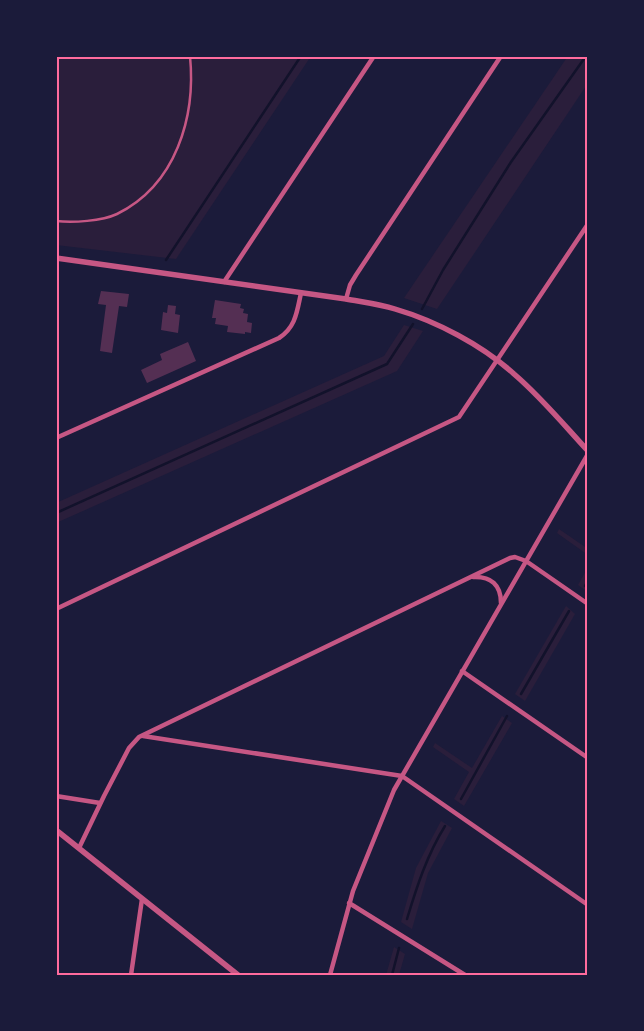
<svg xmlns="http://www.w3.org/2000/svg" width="644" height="1031" font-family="Quicksand,sans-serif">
  <rect width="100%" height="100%" fill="#1b1b3a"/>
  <!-- green -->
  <g fill="#2a1e3b">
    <path d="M56 56H311L176 259 56 245Z"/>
    <path d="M568 56H582L588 60V83L437 309 404 298Z"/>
    <path d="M404 325 423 331 397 371 56 523V503L384 356Z"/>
    <path d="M559 529 588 549V555L557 533Z"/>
    <path d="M588 567V592L578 585Z"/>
    <path d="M566 606 575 614 525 701 515 694Z"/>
    <path d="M502 716 512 723 464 806 454 799 469 772 433 747 435 743 472 768Z"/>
    <path d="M441 821 452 828 428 873 412 929 401 922 416 868Z"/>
    <path d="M394 947 405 954 399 975H386Z"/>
  </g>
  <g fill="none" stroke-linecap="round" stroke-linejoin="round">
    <!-- stream -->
    <g stroke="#12122b" stroke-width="2.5">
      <path d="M166 260 301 56"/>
      <path d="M422 309 443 270 511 162 586 56"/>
      <path d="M56 513 387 364 413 324"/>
      <path d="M585 586 588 581"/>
      <path d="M521 694 569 611"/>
      <path d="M461 799 507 716"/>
      <path d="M407 919C417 886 427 855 445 826"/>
      <path d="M392 975 399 948"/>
    </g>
  </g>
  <!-- building -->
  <g fill="#542f53">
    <path d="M101 291 129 294 127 307 119 306 112 353 100 351 106 305 98 304Z"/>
    <path d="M215 300 241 304 240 308 244 309 243 313 248 314 247 322 252 323 251 333 245 332V334L227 332 228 326 215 324 216 318H212Z"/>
    <path d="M168 305 176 306 175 314 180 315 178 333 161 330 163 312 167 313Z"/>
    <path d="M188 342 196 361 147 383 141 370 162 360 160 354Z"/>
  </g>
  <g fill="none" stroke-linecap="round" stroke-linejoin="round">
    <!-- service -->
    <path stroke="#c65784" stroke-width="2.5" d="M56 221C73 223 102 221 117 214 176 185 196 117 190 56"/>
    <!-- minor -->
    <g stroke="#c65784" stroke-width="4.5">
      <path d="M224 282 374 56"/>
      <path d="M346 299 350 285 356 275 501 56"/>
      <path d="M56 438 279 338C296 327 297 311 301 293"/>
      <path d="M473 577C491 576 501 585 501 603"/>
      <path d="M56 609 459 417 588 224"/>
      <path d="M462 671 588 758"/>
      <path d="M143 736 402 776 588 905"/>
      <path d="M56 796 100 803"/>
      <path d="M79 848 104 796 129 748 139 737 510 558 515 557 526 561 588 604"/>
      <path d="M349 903 465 975"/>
      <path d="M131 975 142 899"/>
      <path d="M330 975 353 891 394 790 588 454"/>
    </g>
    <!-- tertiary -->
    <g stroke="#c65784" stroke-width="5.5">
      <path d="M56 258 346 299C362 302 379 304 395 309 436 321 482 345 514 374 541 397 564 425 588 451"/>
      <path d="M56 830 238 975"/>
    </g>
  </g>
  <!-- border -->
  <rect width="644" height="1031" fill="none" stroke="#1b1b3a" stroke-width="115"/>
  <rect x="58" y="58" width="528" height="916" fill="none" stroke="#ff6b9d" stroke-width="2"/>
</svg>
